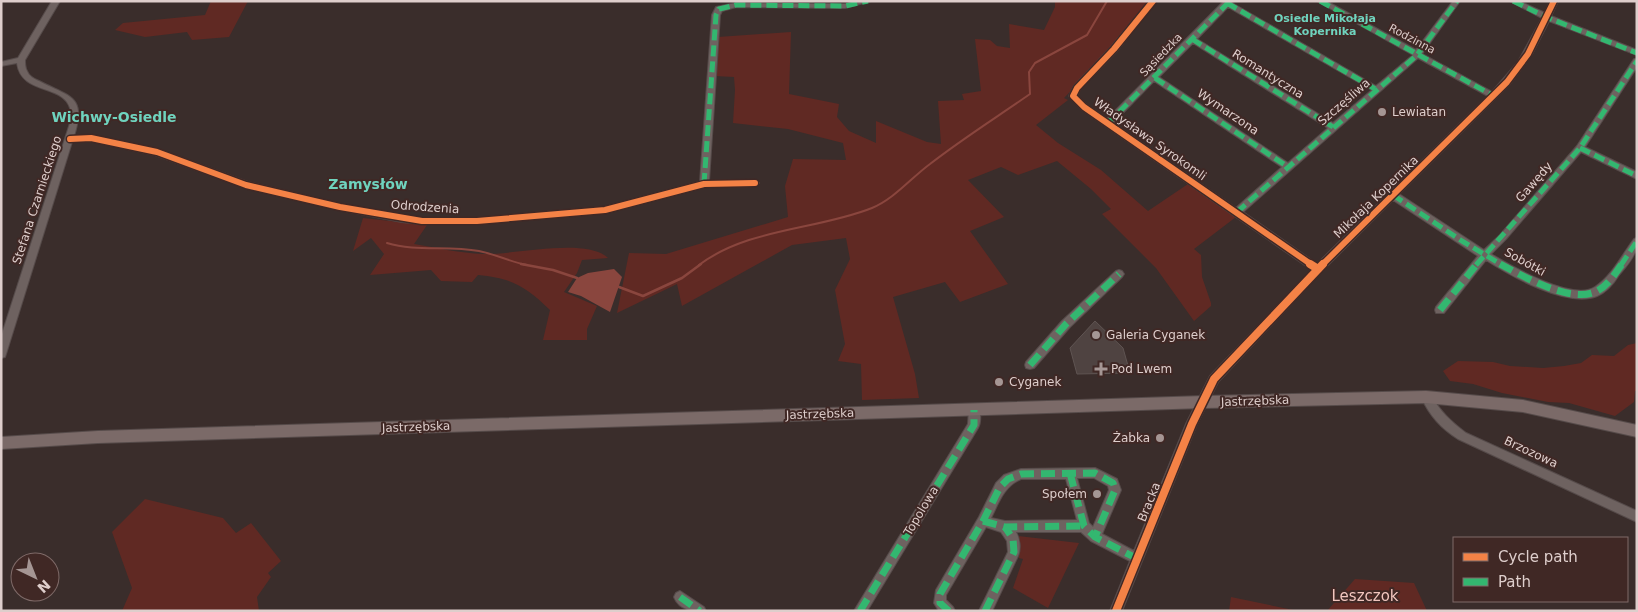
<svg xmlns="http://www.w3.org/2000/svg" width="1638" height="612" font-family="'DejaVu Sans',sans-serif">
  <rect width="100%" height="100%" fill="#3a2d2b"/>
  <!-- green -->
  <g fill="#602923">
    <path d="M211 1H248L229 37 192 40 187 32 145 37 115 30 123 23 205 15Z"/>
    <path d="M1055 1H1150L1106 55 1064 98 1068 100 1036 125 1058 143 1101 170 1148 211 1188 184 1236 217 1194 249 1201 255 1202 277 1211 303V306L1194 321 1156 268 1102 214 1111 209 1091 189 1057 161 1018 175 1001 167 968 180 1004 217 970 231 1008 284 960 302 945 282 893 297 915 374 919 398 862 400 861 364 838 361 845 344 835 290 850 259 846 238 792 245 682 306 677 284 617 313 629 253 666 254 788 217 785 186 793 159 846 160 843 143 788 129 733 123 735 90 734 77 715 76 718 37 791 32 789 94 839 104 837 117 849 131 876 143V121L927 142 941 144 938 101 964 100 962 94 981 91 975 39 990 40 997 46 1010 48 1009 24 1044 30 1055 7Z"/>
    <path d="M363 218 427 225 414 244C437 248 460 253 483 254 515 255 586 237 608 258L582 260 577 273 564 292 597 306 587 329V340H543L550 310C526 287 512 278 478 275L472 282 441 281 431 270 370 275 384 254 371 238 353 251Z"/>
    <path d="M1637 343V391H1635L1634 402 1615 416 1569 403 1548 402 1502 393 1473 384 1450 381 1443 371 1458 361 1493 362 1510 366 1543 368 1564 366 1581 363 1592 355 1614 356 1628 345Z"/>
    <path d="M145 499 223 518 236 533 251 523 281 561 268 573 271 577 257 597 259 611H122L132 588 112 532Z"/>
    <path d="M1018 536 1079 543 1048 608 1013 588 1023 559 1019 558Z"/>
    <path d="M1355 579 1414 583 1427 611H1327Z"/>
    <path d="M1231 597 1298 611H1229Z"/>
  </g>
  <!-- water -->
  <path fill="#8a463e" d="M614 269 622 277 610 312 581 296 568 292 577 278 588 273Z"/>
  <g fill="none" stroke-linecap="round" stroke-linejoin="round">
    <!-- stream-far1 -->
    <g stroke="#8a463e" stroke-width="2">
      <path d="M387 243C416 252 448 245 479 251 495 254 511 262 527 265"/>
      <path d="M699 265C748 228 817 230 872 208 894 199 911 178 930 164 962 139 997 117 1030 94L1029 72 1035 63 1087 35 1107 1"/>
    </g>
    <!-- stream -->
    <g stroke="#8a463e" stroke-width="2.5">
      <path d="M521 264 553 270 577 278"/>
      <path d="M619 287 643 296 682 278 701 264"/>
    </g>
  </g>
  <!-- building -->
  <path fill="#4f4341" stroke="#5f5452" d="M1095 321 1123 348 1130 373 1077 374 1070 348Z"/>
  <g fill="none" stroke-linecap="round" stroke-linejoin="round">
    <!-- minor casing -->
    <g stroke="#564b4a" stroke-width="2">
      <g id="minor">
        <path d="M52 1H60L25 60C25 63 25 68 27 71 29 76 34 79 39 81 69 97 87 95 74 136L91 135 157 149 248 182 340 204 402 216 422 218H477L605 207 700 182 712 15 716 7 736 3 845 4 857 1H871L845 8 736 7 722 11 720 15 709 181 755 180 759 183 755 186 704 187 605 213 477 224H422L402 222 340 210 246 188 155 155 91 141 72 142 6 354 5 357 1 358V337L71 120C71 116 71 111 70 108 63 84 21 95 17 63L1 66V62L18 58Z"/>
        <path d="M1149 1H1156L1117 51 1080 89 1077 96 1087 105 1107 119 1224 1H1233L1232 3 1376 86 1413 55 1317 1H1326L1416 50 1453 1H1460L1422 54 1492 92 1518 62 1542 18 1510 1H1519L1545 13 1550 1H1558L1551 16 1637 50V55L1549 21 1532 54 1510 84 1399 194 1484 250 1500 235 1577 146 1634 59H1637V67L1585 147 1637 172V179L1581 152 1506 239 1491 254C1511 266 1573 302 1595 287 1612 276 1622 255 1634 239L1637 238C1637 241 1638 246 1636 249 1634 258 1625 268 1619 275 1614 283 1607 292 1597 296 1567 308 1511 276 1486 260L1444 313H1436L1435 310 1436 307 1478 256 1393 200 1321 272 1218 382 1197 424 1122 611H1110L1130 561 1091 541 1081 532H1016C1020 539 1021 549 1018 556L992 611H979L1008 552 1007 541 1001 532 986 527 946 595V600L953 607 955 611H939L934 603 936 590 979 517 996 483 1004 475 1021 469 1095 468 1117 479 1121 490 1102 534 1134 551 1186 424 1210 376 1312 270 1081 109 1069 96 1074 86 1111 47ZM1228 7 1372 90 1333 123 1197 39ZM1193 43 1328 128 1288 163 1159 77ZM1418 58 1488 96 1317 264 1243 212ZM1154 81 1282 167 1236 208 1113 123ZM1077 478H1094L1108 486 1109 490 1093 527 1089 523ZM1021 479H1066L1077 520 1005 521 991 518C999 502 1004 486 1021 479Z"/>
        <path d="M1119 270 1122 271 1124 274 1122 277 1070 327 1034 368 1030 369 1026 368 1025 365 1026 362 1062 321 1116 271Z"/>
        <path d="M1426 392 1430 394C1440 411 1450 421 1466 433L1637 511V522L1458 439C1441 428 1430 416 1421 397L1422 394Z"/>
        <path d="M974 405 978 407C981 412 981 423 978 428L867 611H854L968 424 969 410 970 407Z"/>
        <path d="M680 591 704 607 706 611C693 611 680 611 674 597L676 593Z"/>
      </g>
    </g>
    <!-- major casing -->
    <g stroke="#564b4a" stroke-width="2">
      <path id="major" d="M1426 391 1523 400 1637 425V437L1523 412 1426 403 1204 408 98 443 1 449V437L98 431 1204 396Z"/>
    </g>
    <!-- minor -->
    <use href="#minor" fill="#6e6260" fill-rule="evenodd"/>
    <!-- major -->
    <use href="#major" fill="#7b6a68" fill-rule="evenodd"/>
    <!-- quiet-far1 -->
    <g stroke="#33b770" stroke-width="5" stroke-dasharray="11 5" stroke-linecap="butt">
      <path d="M1320 1 1494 96"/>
      <path d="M1513 1 1546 17 1637 53"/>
      <path d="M1227 3 1377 90"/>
      <path d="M1192 39 1333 127"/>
      <path d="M1155 78 1288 167"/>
      <path d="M1108 123 1230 1"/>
      <path d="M1580 148 1637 176"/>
      <path d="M704 184 716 15 719 9 736 5 845 6 868 1"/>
      <path d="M1393 195 1462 241 1502 265"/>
      <path d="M1237 212 1417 55 1457 1"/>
      <path d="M1476 265 1580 148 1637 61"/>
      <path d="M1621 265 1637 241"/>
    </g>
    <!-- quiet -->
    <g stroke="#33b770" stroke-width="7" stroke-dasharray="14 7" stroke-linecap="butt">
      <path d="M1500 264C1523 276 1569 303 1595 292 1607 287 1615 274 1622 264"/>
      <path d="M1440 310 1477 264"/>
      <path d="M1030 365 1066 324 1119 274"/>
      <path d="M1070 473 1084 526 1095 537 1138 559"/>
      <path d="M983 521 1005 527 1084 526"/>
      <path d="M680 597 700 611"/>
      <path d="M860 611 974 425V410"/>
      <path d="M949 611 940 603V594L983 521 1000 487 1008 479 1021 474 1095 473 1113 483 1115 490 1095 537"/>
      <path d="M985 611 1014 552 1013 539 1005 527"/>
    </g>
    <!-- cycleway-far1 casing -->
    <g stroke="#402825" stroke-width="9">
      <g id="cycleway-far1">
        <path d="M1153 1 1114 49 1077 88 1073 96 1084 107 1312 265"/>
        <path d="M70 139 91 138 157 152 246 185 340 207 422 221H477L605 210 704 184 755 183"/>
        <path d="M1322 265 1507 82 1528 54 1554 1"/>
      </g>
    </g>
    <!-- cycleway casing -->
    <g stroke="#402825" stroke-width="11">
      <g id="cycleway">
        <path d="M1310 264 1318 269"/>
        <path d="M1116 611 1192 424 1214 379 1323 264"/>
      </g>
    </g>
    <!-- cycleway-far1 -->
    <use href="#cycleway-far1" stroke="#f48246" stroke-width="6"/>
    <!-- cycleway -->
    <use href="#cycleway" stroke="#f48246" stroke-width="8"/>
  </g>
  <!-- markers -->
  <g fill="#a59694" stroke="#402825" stroke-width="2">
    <circle cx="1382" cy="112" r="5"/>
    <circle cx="1096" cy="335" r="5"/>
    <path d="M1098.5 361.5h5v5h5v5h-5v5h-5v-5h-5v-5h5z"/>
    <circle cx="999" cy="382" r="5"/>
    <circle cx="1160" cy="438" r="5"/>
    <circle cx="1097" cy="494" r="5"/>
  </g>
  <g text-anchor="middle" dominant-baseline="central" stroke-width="4" stroke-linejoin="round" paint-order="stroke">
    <!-- far-neighbourhood labels -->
    <g font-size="11" font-weight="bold" fill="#6fd3be" stroke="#402825">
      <text x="1325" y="18">Osiedle Mikołaja<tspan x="1325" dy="13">Kopernika</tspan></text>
    </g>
    <!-- far-street labels -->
    <g font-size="11" fill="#dececc" stroke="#402825">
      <text transform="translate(1412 39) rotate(28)">Rodzinna</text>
      <text transform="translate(1161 55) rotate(-46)">Sąsiedzka</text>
    </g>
    <!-- street labels -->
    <g font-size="12" fill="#dececc" stroke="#402825">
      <text transform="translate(1268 74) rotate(32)">Romantyczna</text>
      <text transform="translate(1344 102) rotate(-41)">Szczęśliwa</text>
      <text transform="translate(1228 112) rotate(34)">Wymarzona</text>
      <text transform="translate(1150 139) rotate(35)">Władysława Syrokomli</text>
      <text transform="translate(1534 182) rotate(-49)">Gawędy</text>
      <text transform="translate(1376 197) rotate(-44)">Mikołaja Kopernika</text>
      <text transform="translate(37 200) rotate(-72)">Stefana Czarnieckiego</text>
      <text transform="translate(425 207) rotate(4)">Odrodzenia</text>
      <text transform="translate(1525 262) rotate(29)">Sobótki</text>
      <text transform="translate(1255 401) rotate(-2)">Jastrzębska</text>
      <text transform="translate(820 414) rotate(-2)">Jastrzębska</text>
      <text transform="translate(416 427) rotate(-2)">Jastrzębska</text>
      <text transform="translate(1531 452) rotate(25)">Brzozowa</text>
      <text transform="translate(1149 502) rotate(-68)">Bracka</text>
      <text transform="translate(921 511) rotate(-59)">Topolowa</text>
    </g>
    <!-- poi labels -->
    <g font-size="12" fill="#dececc" stroke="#402825" text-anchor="start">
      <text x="1392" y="112">Lewiatan</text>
      <text x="1106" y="335">Galeria Cyganek</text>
      <text x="1111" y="369">Pod Lwem</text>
      <text x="1009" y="382">Cyganek</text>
      <text x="1150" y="438" text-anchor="end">Żabka</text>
      <text x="1087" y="494" text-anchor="end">Społem</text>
    </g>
    <!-- neighbourhood labels -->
    <g font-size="14" font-weight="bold" fill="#6fd3be" stroke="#402825">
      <text x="114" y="117">Wichwy-Osiedle</text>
      <text x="368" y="184">Zamysłów</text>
    </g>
    <!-- near-park labels -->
    <g font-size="15" fill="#f2c6bf" stroke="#402825">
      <text x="1365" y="596">Leszczok</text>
    </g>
  </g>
  <!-- border -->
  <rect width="1638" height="612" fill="none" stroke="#dececc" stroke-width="5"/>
  <!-- legend -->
  <rect x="1453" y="537" width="175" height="65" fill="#402825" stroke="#7f6a68"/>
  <rect x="1463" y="553" width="25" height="8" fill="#f48246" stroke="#7f6a68"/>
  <text x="1498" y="562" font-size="15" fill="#dececc">Cycle path</text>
  <rect x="1463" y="578" width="25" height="8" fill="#33b770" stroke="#7f6a68"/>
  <text x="1498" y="587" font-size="15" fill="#dececc">Path</text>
  <!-- north arrow -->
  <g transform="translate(35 577) rotate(137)"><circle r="24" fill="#402825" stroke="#7f6a68"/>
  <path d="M0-4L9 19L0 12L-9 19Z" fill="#a59694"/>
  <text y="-8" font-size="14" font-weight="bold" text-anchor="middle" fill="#dececc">N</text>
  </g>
</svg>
